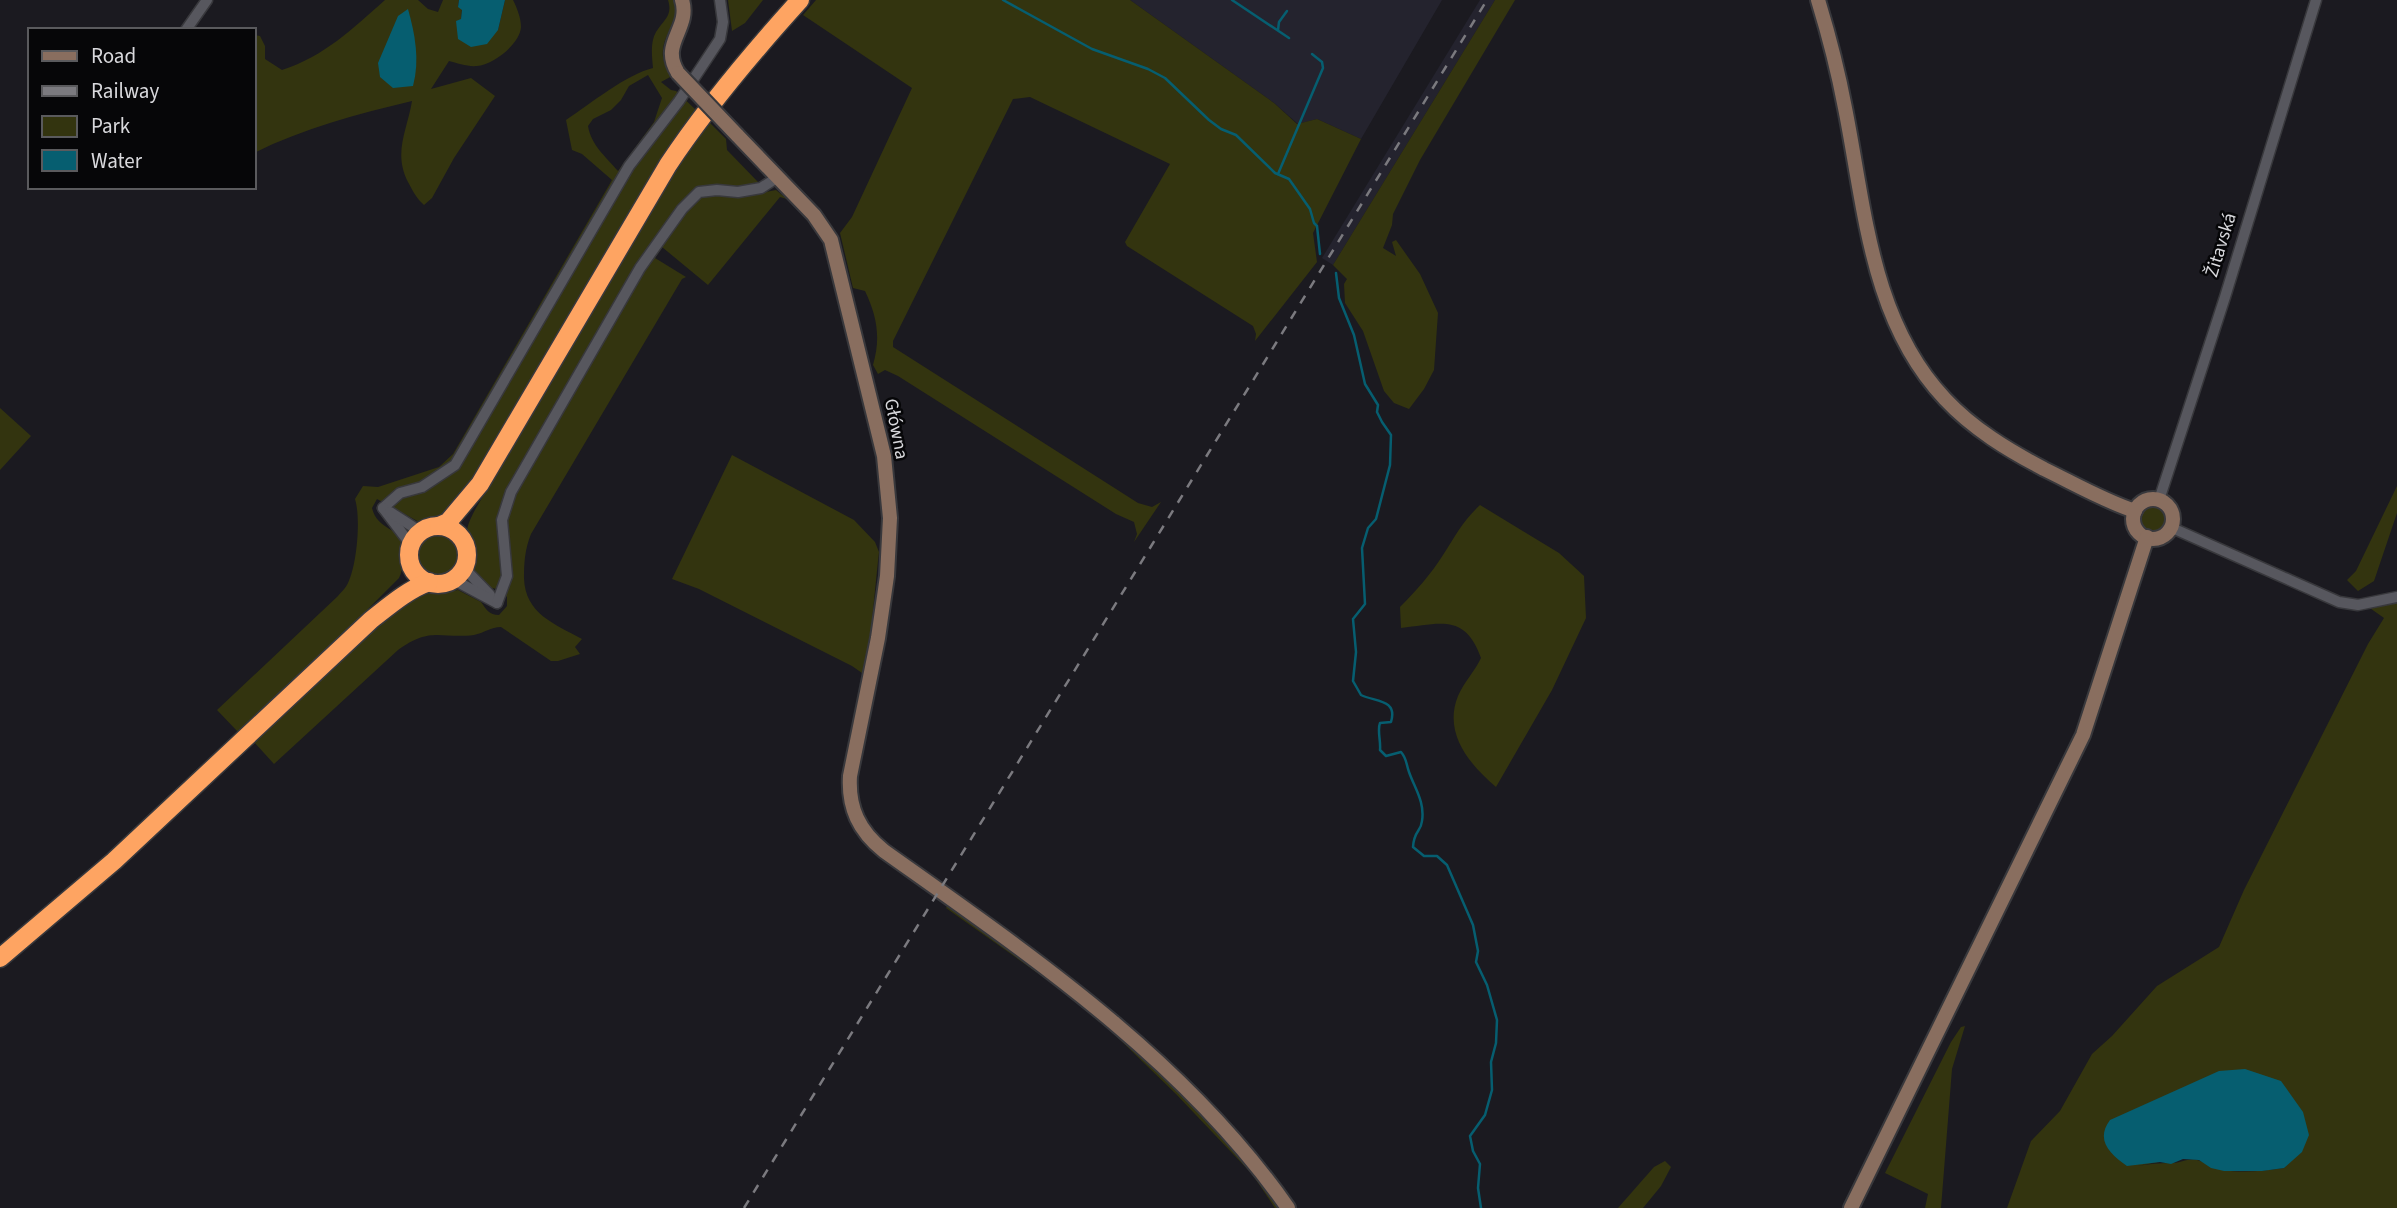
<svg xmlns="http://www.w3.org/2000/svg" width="2397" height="1208" font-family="'Source Sans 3',sans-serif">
  <rect width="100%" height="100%" fill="#1b1a20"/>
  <!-- built -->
  <g fill="#24232e">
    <path d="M1130 0H1442L1361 139 1317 119 1298 124 1274 103Z"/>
    <path d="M1480 0H1495L1333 265 1322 258Z"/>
  </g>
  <!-- green -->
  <g fill="#33340f" fill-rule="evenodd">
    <path d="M385 0H418L428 9 438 12 443 0H459L458 6 462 9 461 20 498 30 505 0H513C517 8 521 18 521 27 520 44 493 65 477 66 468 67 457 63 449 61L431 89 471 78 495 96 454 158 432 198 424 205C416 198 413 191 408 182 393 153 407 131 412 101 358 114 304 128 254 153V35L260 36 265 46V59L282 70C325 56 352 29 385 0Z"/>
    <path d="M668 0H675C681 28 647 45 672 76L661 82 671 90 676 91 696 110 665 155 462 499 445 518 421 523 377 499 372 508C377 530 401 528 403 545 404 549 402 552 402 556 402 565 403 570 399 578L346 631 238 732 217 710 338 596C341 592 346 588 348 583 357 565 361 518 355 499L363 486 378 487 439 467 453 454 612 180 582 154 572 150 566 120C590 104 627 74 653 68 652 57 650 42 656 32 664 19 673 16 668 0ZM648 75 662 98 654 122 618 171C606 157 591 145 588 126L593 119 611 110 621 100 629 86Z"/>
    <path d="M728 0H763L745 23 732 31Z"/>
    <path d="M816 0H1130L1274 103 1297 124 1317 119 1361 139 1313 233 1317 262 1255 341 1256 334 1253 326 1127 246 1125 242 1170 164 1030 97 1013 99 893 341V347L1138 503 1152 507 1161 502 1134 542 1137 534 1134 522 1116 514 898 376 885 370 878 374 873 365C881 338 877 316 865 291L853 288 840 233 852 217 912 88 803 15Z"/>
    <path d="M1495 0H1515L1420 160 1393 214 1392 225 1383 248 1396 256 1392 242 1396 240 1420 274 1438 313 1434 370 1424 389 1409 409 1394 403 1384 391 1363 331 1345 303 1344 284 1347 279 1333 265Z"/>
    <path d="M707 120 726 139 727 150 758 182 761 193 776 190 787 199 780 197 708 285 662 247 655 258 686 277 682 279 531 534C525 549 524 562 524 578 525 614 555 624 582 639L575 647 580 654 558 661H551L501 627C491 627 484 633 474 635 440 639 431 626 398 650L274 764 254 742 400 602 425 589 442 593 458 590 481 602C486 609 489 615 499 615L507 606V597L499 589C486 589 473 576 472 563 472 559 473 555 472 551 472 545 468 541 467 535 466 526 472 516 476 508L674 172Z"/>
    <path d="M0 408 31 436 0 470Z"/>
    <path d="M732 455 854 520 875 542 879 552 878 561 871 630 862 673 852 666 699 589 672 579Z"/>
    <path d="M2397 486V513L2374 581 2358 591 2347 580 2356 571Z"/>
    <path d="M1480 505 1559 553 1584 576 1586 618 1552 690 1496 787C1469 764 1443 733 1458 696 1464 682 1475 671 1481 658 1465 613 1440 624 1401 628L1400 607C1416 591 1431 574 1443 555 1456 535 1462 522 1480 505Z"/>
    <circle cx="2153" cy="519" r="12"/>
    <circle cx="438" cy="556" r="21"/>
    <path d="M2397 599V1208H2007L2031 1141 2060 1111 2092 1054 2112 1036 2157 986 2219 947 2244 890 2368 644 2384 618 2367 606ZM2309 1134 2284 1168C2265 1171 2242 1173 2223 1170 2213 1169 2206 1162 2197 1160 2187 1158 2179 1164 2170 1163 2159 1163 2149 1164 2137 1166Z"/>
    <path d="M949 903 1060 983 1179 1090 1256 1171 1281 1208H1275L1252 1174 1176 1094 1113 1033 1056 986 946 908Z"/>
    <path d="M1965 1026 1952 1069 1941 1208H1925L1928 1194 1885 1173 1951 1042 1961 1027Z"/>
    <path d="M1665 1161 1671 1167 1661 1186 1643 1208H1618L1654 1167Z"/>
  </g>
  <!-- water -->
  <g fill="#065e70">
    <path d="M459 0H505L498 30 487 44 471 47 458 39 456 21 461 19 462 10 458 7Z"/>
    <path d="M408 9C415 34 420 60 413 86L393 88 380 77 378 63 398 16Z"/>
    <path d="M2245 1069 2281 1081 2303 1112 2309 1135 2302 1152 2284 1168 2262 1171H2224L2211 1168 2199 1160 2183 1159 2171 1164 2160 1162 2127 1166C2110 1154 2095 1140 2110 1120L2219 1071Z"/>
  </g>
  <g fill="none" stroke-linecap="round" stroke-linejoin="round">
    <!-- stream -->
    <g stroke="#065e70" stroke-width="2.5">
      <path d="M1003 0 1092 49 1148 69 1165 78 1209 120 1221 129 1236 135 1275 173 1289 179 1310 209 1314 223 1317 226 1320 254"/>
      <path d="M1232 0 1289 38"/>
      <path d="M1278 30 1279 22 1287 11"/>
      <path d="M1278 174 1323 68 1322 62 1312 54"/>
      <path d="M1336 273 1339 298 1354 335 1365 384 1378 405 1377 412 1382 422 1391 435 1390 465 1376 519 1368 528 1362 548 1365 604 1353 619 1356 652 1353 681 1361 695C1375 702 1398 699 1391 722L1380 723C1377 730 1381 741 1380 750L1386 756 1401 752C1407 759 1406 764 1409 772 1415 789 1425 802 1422 821 1421 832 1414 830 1413 847L1424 856H1437L1447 865 1473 925 1478 951 1476 962 1487 985 1497 1020 1496 1043 1491 1062 1492 1090 1485 1115 1470 1136 1473 1151 1480 1164 1478 1188 1481 1208"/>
    </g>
    <!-- street casing -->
    <g stroke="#38383c" stroke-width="13">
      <g id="street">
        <path d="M186 30 207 0"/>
        <path d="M2159 500 2225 297 2316 0"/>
        <path d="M383 508 400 493 422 487 455 465 629 166 679 101 720 39 723 22 720 0"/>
        <path d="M383 508 411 545"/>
        <path d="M390 512 421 532"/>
        <path d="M2170 527 2339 602 2358 605 2397 597"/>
        <path d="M464 568 490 595"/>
        <path d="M454 580 497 603"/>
        <path d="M497 603 507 576 502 520 511 492 640 268 682 209 699 192 717 190 738 192 761 188 778 177"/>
      </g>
    </g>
    <!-- secondary casing -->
    <g stroke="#38383c" stroke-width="18">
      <g id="secondary">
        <path d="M1818 0C1829 36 1838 71 1845 108 1865 208 1871 321 1945 399 1973 429 2008 450 2044 469 2073 483 2104 501 2135 511"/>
        <path d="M678 73C659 43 691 29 682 0"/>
        <path d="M737 135 814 215 831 240 884 456 890 518 887 576 878 638 850 776C848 808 859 831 884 851 1030 955 1184 1059 1288 1208"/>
        <circle cx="2153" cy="519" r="20"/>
        <path d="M1851 1208 2083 735 2147 537"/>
      </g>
    </g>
    <!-- highway casing -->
    <g stroke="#38383c" stroke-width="21">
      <g id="highway">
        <circle cx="438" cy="555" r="29"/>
        <path d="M439 526 448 522 480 484 668 165C707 106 752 53 800 0"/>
        <path d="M0 958 114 861 371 620C389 606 407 590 429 582"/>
      </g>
    </g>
    <!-- street -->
    <use href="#street" stroke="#57575e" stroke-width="10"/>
    <!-- secondary -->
    <use href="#secondary" stroke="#896e5f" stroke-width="14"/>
    <!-- highway -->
    <use href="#highway" stroke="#fea462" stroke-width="18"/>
    <!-- rail -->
    <path stroke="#7b7a7f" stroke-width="2.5" stroke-dasharray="9 9" stroke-linecap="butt" d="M744 1208 1487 0"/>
    <!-- secondary-bridge casing -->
    <g stroke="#38383c" stroke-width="18" stroke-linecap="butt">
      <path id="secondary-bridge" d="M678 73 737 135"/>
    </g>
    <!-- secondary-bridge -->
    <use href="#secondary-bridge" stroke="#896e5f" stroke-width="14"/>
  </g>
  <g text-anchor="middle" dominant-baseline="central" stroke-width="5" stroke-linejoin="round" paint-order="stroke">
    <!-- street labels -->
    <g font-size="19" fill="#d8d8dc" stroke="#060608">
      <text transform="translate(2221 245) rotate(-73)">Žitavská</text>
      <text transform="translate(896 429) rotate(79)">Główna</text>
    </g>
  </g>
  <!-- legend -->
  <rect x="28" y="28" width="228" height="161" fill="#060608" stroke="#5a5a5d" stroke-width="2"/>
  <rect x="42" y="51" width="35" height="10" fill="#896e5f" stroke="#5a5a5d" stroke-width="2"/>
  <text x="91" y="63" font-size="21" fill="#d8d8dc">Road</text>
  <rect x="42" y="86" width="35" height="10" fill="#7b7a7f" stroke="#5a5a5d" stroke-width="2"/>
  <text x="91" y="98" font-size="21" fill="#d8d8dc">Railway</text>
  <rect x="42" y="116" width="35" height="21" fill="#33340f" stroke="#5a5a5d" stroke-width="2"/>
  <text x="91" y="133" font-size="21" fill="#d8d8dc">Park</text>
  <rect x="42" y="150" width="35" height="21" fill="#065e70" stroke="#5a5a5d" stroke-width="2"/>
  <text x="91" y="168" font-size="21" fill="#d8d8dc">Water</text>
</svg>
